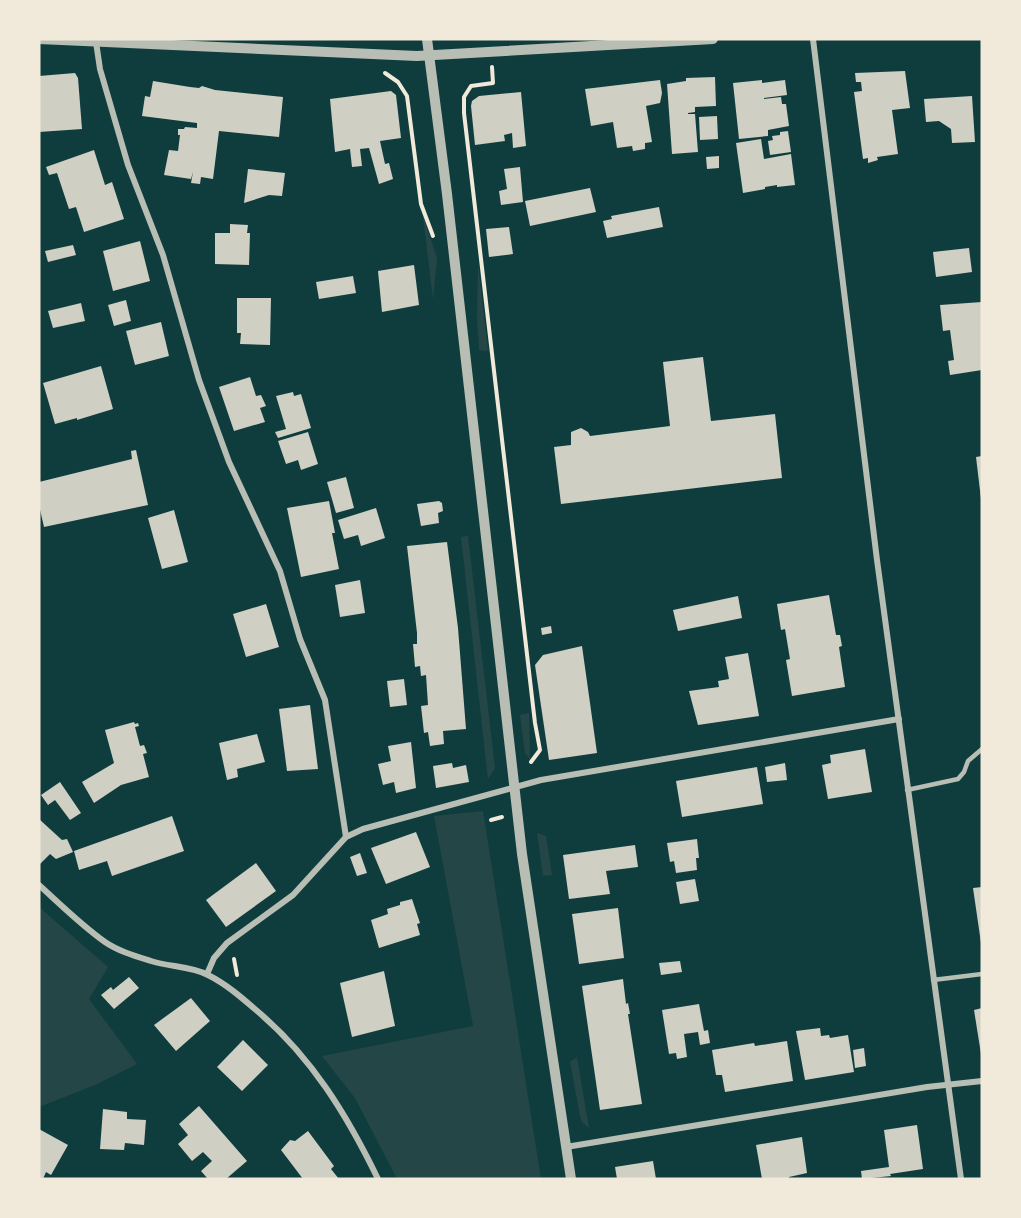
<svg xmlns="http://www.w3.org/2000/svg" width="1021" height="1218" font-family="Bitter,serif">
  <rect width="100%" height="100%" fill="#0f3d3e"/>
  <!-- green -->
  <g fill="#244646">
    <path d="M423 216 437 258 433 299Z"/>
    <path d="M478 264 488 350 486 351 479 350 477 318Z"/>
    <path d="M468 536 495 768 488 779 461 537Z"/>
    <path d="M529 713 530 760 525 753 520 715Z"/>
    <path d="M483 811 541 1179H397L355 1098 322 1056 473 1026 434 816Z"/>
    <path d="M537 833 546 836 552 875 543 876Z"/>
    <path d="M39 907 108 967 89 999 137 1064 95 1085 39 1107Z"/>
    <path d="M577 1057 589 1128 582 1122 580 1116 570 1062Z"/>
  </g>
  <!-- building -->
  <g fill="#cfcfc3">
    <path d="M905 71 910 108 892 110 898 154 877 157 878 160 868 163V158L863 159 854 92 862 91 861 82H856L855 73Z"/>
    <path d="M75 73 78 78 82 129 39 132V76Z"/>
    <path d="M715 77 716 106 695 107V112L688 113V114H695L698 152 672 154 667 84 686 81V78Z"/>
    <path d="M660 80 662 93 660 103 646 106 652 142 645 143V149L633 151 632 146 617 148 613 122 591 126 585 89Z"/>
    <path d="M762 80V83L785 80 787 95 764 98V99L781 97 782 104H786L789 126 768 130V136L739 139 733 83Z"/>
    <path d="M153 81 190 87 199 88 202 86 215 90 283 97 279 137 219 131 213 179 201 177 200 184 191 183 193 172 191 179 164 175 169 150 178 151 180 135H178V129H184L185 127 197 128V123L142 116 145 96 150 97Z"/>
    <path d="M391 91 396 95 401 138 380 141 385 164 389 163 393 179 379 184 369 148 360 149 362 166 352 167 350 149 335 152 330 99Z"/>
    <path d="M521 92 526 146 513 148 512 133 504 135 505 141 475 145 471 106 472 101 479 96Z"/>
    <path d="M972 96 975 142 952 143 951 129 939 121 926 122 924 99Z"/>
    <path d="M717 116 718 139 700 140 699 117Z"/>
    <path d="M788 131 791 152 770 155 768 141 773 140 772 136 780 135V132Z"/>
    <path d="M761 139 764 159 791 154 795 185 777 187V185L765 187V189L743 193 736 143Z"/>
    <path d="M94 150 105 185 112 182 124 219 84 232 76 207 69 209 57 173 49 175 46 167Z"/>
    <path d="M719 156V168L707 169 706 157Z"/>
    <path d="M520 167 523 202 501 205 499 191 507 189 504 169Z"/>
    <path d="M248 169 285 173 282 196 269 195 244 203Z"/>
    <path d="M590 188 596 212 530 226 525 201Z"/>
    <path d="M659 207 663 227 607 238 603 221 612 219 611 216Z"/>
    <path d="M230 224 248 225 247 233H250L249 265 215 264V233H230Z"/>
    <path d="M509 227 513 254 489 257 486 229Z"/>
    <path d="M140 241 150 281 113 291 103 251Z"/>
    <path d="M73 245 76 255 48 262 45 251Z"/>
    <path d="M969 248 972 272 936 277 933 252Z"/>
    <path d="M414 265 419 305 382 312 378 271Z"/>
    <path d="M353 276 356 293 319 299 316 282Z"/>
    <path d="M237 298H271L270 345 240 344 241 333H237Z"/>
    <path d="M126 300 131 321 114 326 108 305Z"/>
    <path d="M982 302V370L950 375 948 361 954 360 950 330 943 331 940 305Z"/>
    <path d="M81 303 85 321 53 328 48 311Z"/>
    <path d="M161 322 169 356 135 365 126 331Z"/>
    <path d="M703 357 711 421 775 414 782 478 561 504 554 447 571 445V432L581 428 588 432 590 436 670 426 663 362Z"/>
    <path d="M101 366 113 409 77 420V418L55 424 43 383Z"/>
    <path d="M250 377 256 396 261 395 266 406 260 408 265 422 234 431 219 387Z"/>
    <path d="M293 392 294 396 301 394 311 428 278 438 275 432 286 429 276 396Z"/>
    <path d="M308 432 318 464 301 470 298 460 286 464 278 441Z"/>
    <path d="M136 450 148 505 44 527 39 505V482L132 459 131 451Z"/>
    <path d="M982 456V499H981L976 457Z"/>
    <path d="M346 477 354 508 336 513 327 482Z"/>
    <path d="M329 501 335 533H332L339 569 301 577 287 508Z"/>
    <path d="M439 501 442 503 443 511 438 513 439 523 421 526 417 504Z"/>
    <path d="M376 508 385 538 361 546 358 535 344 539 338 520Z"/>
    <path d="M174 510 188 562 162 569 148 518Z"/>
    <path d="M447 542 458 628 466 729 443 731 444 744 430 746 428 732 424 733 421 706 428 705 426 675 421 676 420 666 415 667 413 644H417V633L407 546Z"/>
    <path d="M360 580 365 613 340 617 335 585Z"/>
    <path d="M829 595 836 635H840L842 646 839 647 845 687 792 696 786 660 790 659 785 629 781 630 777 604Z"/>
    <path d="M738 596 742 618 678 631 673 610Z"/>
    <path d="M266 604 279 647 246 657 233 614Z"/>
    <path d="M551 626 552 633 542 635 541 628Z"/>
    <path d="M582 646 597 753 549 760 535 665 543 655Z"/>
    <path d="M748 653 759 716 698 725 689 691 719 687 718 681 729 679 725 657Z"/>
    <path d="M404 679 407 705 390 707 387 681Z"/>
    <path d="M310 705 318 769 287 771 279 709Z"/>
    <path d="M134 722 135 724 138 723 139 726 135 727 140 746 144 745 147 753 143 754 149 777 121 785 94 803 82 782 114 763 105 730Z"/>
    <path d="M257 734 265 762 237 769 238 777 227 780 219 743Z"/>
    <path d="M411 742 416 788 396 793 394 782 383 785 378 764 391 761 388 746Z"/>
    <path d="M865 749 872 792 828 799 822 765 831 763 830 755Z"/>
    <path d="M452 763 453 768 466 765 469 782 436 788 433 766Z"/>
    <path d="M785 763 787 780 767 782 765 767Z"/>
    <path d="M757 767 763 804 682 817 676 781Z"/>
    <path d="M60 782 81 813 70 820 55 800 48 805 41 795Z"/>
    <path d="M172 816 184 851 112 876 107 861 79 870 74 851Z"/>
    <path d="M39 819 62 840 67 839 73 852 56 859 50 854 39 865Z"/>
    <path d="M416 832 430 867 386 884 371 848Z"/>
    <path d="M697 839 699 858H696L697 870 676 873 674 861 670 862 667 843Z"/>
    <path d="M635 845 638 867 606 871 610 894 569 899 563 855Z"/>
    <path d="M360 853 367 873 357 876 350 857Z"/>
    <path d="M256 863 276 891 226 927 206 900Z"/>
    <path d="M695 879 699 901 680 904 676 882Z"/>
    <path d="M982 887V943H981L973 888Z"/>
    <path d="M412 899 420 923 417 924 420 935 379 948 371 920 388 914 387 909 400 905V902Z"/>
    <path d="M618 908 624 958 579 964 572 914Z"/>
    <path d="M680 961 682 972 661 975 659 963Z"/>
    <path d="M384 971 395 1026 352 1037 340 983Z"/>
    <path d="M129 977 139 988 114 1009 101 995 111 987 113 990Z"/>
    <path d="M623 979 626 1004 628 1003 630 1014H628L642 1104 600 1110 582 986Z"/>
    <path d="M191 998 210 1021 176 1051 154 1025Z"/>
    <path d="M699 1004 704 1031 708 1030 710 1043 700 1045 698 1032 684 1034 687 1057 677 1059 676 1053 669 1054 662 1010Z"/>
    <path d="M982 1008V1054H981L974 1010Z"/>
    <path d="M820 1028 821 1036 829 1035 830 1038 848 1035 854 1072 805 1080 796 1031Z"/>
    <path d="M243 1040 268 1065 242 1091 217 1067Z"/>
    <path d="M787 1041 793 1081 725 1092 722 1075H716L712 1050 754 1043 755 1046Z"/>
    <path d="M864 1048 866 1066 855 1068 853 1050Z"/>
    <path d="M199 1106 247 1161 226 1179H208L201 1171 212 1161 203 1152 192 1161 178 1144 188 1135 179 1124Z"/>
    <path d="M103 1109 127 1112V1119L146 1120 144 1145 125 1143 124 1150 100 1149Z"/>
    <path d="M917 1125 923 1169 890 1174 891 1176 862 1179 861 1171 889 1167 884 1130Z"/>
    <path d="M39 1129 68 1145 51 1175 46 1172 43 1179H39Z"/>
    <path d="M308 1131 334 1166 331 1169 339 1179H303L281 1150 290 1140 295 1141Z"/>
    <path d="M802 1137 807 1173 789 1177V1179H762L756 1145Z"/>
    <path d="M653 1161 656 1179H617L615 1167Z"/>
  </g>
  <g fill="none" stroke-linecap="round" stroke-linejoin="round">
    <!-- path -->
    <g stroke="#f1e9da" stroke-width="4">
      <path d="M492 67 493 83 471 86 464 97V113L535 723 540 750 531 762"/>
      <path d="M385 73 398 82 407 96 421 204 433 236"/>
      <path d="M491 820 502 817"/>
      <path d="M234 959 237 975"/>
    </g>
    <!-- service -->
    <g stroke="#b8beb3" stroke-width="4.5">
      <path d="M907 790 958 779 964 772 968 761 982 749"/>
      <path d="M933 980 982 974"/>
    </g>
    <!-- minor -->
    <g stroke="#b8beb3" stroke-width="6">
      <path d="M813 39 877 560 961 1179"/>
      <path d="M96 42 100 69 128 165 163 255 199 380 229 462 280 571 300 639 325 700 346 837"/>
      <path d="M39 885C60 904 81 925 105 942 118 951 135 956 151 961 169 967 191 966 208 975 226 984 241 997 256 1010 311 1056 347 1115 378 1179"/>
      <path d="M207 974 214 958 227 943 293 895 346 837 363 829 541 780 899 719"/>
      <path d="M566 1147 927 1087 982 1081"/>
    </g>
    <!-- tertiary -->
    <g stroke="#b8beb3" stroke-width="10">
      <path d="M39 39 417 56 713 39"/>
      <path d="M427 39 447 194 522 854 571 1179"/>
    </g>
  </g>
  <!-- border -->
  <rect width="1021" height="1218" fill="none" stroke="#f1e9da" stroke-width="81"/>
</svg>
